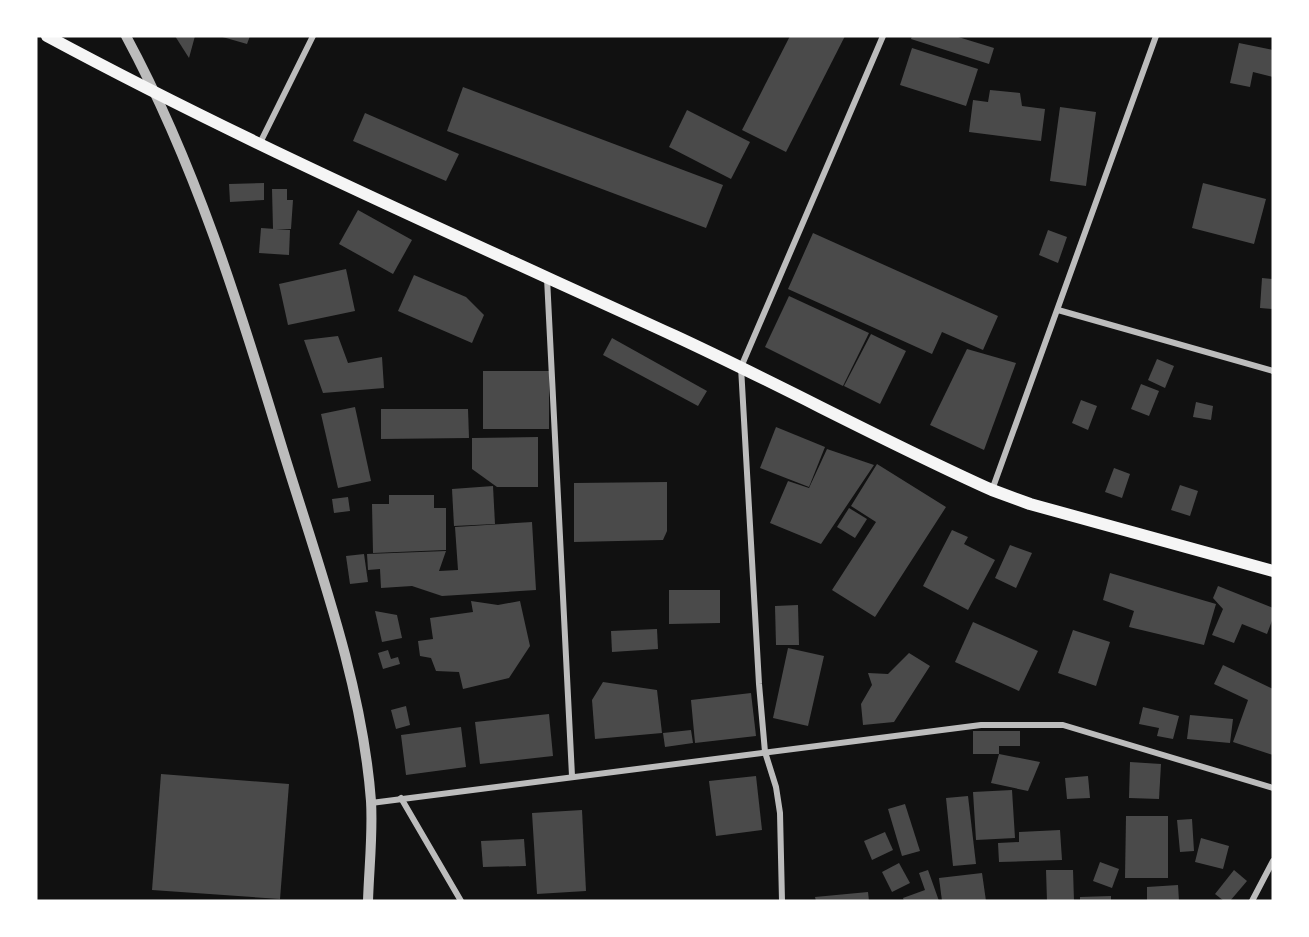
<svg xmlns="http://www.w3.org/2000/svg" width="1309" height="937" font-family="Helvetica,sans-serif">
  <rect width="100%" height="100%" fill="#111"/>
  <!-- building -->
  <g fill="#4a4a4a">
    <path d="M175 36H195L189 58Z"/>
    <path d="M219 36H250L247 44Z"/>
    <path d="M790 36H845L786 152 742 130Z"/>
    <path d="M912 36H955L994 48 989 64 911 39Z"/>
    <path d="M1239 43 1273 50V77L1253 72 1250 87 1230 83Z"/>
    <path d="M912 48 978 69 966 106 900 85Z"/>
    <path d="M463 87 723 185 706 228 447 131Z"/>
    <path d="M990 90 1020 93 1022 106 1045 109 1041 141 969 132 973 100 988 102Z"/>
    <path d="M1060 107 1096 112 1086 186 1050 181Z"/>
    <path d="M687 110 750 142 731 179 669 147Z"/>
    <path d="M365 113 459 154 446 181 353 141Z"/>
    <path d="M264 183V200L230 202 229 184Z"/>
    <path d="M1203 183 1266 199 1254 244 1192 228Z"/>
    <path d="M272 189H287V200H293L291 229H273Z"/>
    <path d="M358 210 412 240 393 274 339 244Z"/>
    <path d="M261 228 290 230 289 255 259 253Z"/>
    <path d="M1048 230 1067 237 1058 263 1039 255Z"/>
    <path d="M813 233 998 316 983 350 942 332 932 354 788 289Z"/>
    <path d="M346 269 355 311 288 325 279 284Z"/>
    <path d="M414 275 466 297 484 315 472 343 398 311Z"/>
    <path d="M1262 278 1273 279V309L1260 308Z"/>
    <path d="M789 296 869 333 843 386 765 347Z"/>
    <path d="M871 334 906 351 880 404 844 386Z"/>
    <path d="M338 336 348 363 382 357 384 388 323 393 304 340Z"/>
    <path d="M612 338 707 391 698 406 603 355Z"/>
    <path d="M967 349 1016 363 984 450 930 425Z"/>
    <path d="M1157 359 1174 366 1165 388 1148 380Z"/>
    <rect x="483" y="371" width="66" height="58"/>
    <path d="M1141 384 1159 391 1149 416 1131 409Z"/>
    <path d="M1081 400 1097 406 1088 430 1072 423Z"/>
    <path d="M1196 402 1213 406 1211 420 1193 417Z"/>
    <path d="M355 407 371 481 338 488 321 414Z"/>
    <path d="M381 409H468L469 438 381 439Z"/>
    <path d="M776 427 825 447 809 487 760 468Z"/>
    <path d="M538 437V487H497L472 469V438Z"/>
    <path d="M827 449 874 465 821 544 770 523 788 481 809 488Z"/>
    <path d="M877 464 946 507 875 617 832 590 876 522 851 506Z"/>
    <path d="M1114 468 1130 474 1122 498 1105 492Z"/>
    <path d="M667 482V531L663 540 574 542V483Z"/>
    <path d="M1180 485 1198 491 1190 516 1171 510Z"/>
    <path d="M493 486 495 524 454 526 452 489Z"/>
    <path d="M389 495H434V508H446V550L373 553 372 504H389Z"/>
    <path d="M348 497 350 511 334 513 332 499Z"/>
    <path d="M849 508 867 519 855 538 837 527Z"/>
    <path d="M532 522 536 590 442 596 412 586 381 588 380 569 368 570 367 554 446 551 439 571 458 570 455 527Z"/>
    <path d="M952 530 968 537 964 544 995 560 968 610 923 586Z"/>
    <path d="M1010 545 1032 553 1016 588 995 578Z"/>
    <path d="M364 554 368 582 350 584 346 556Z"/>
    <path d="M1110 573 1216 604 1204 645 1129 627 1134 611 1103 600Z"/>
    <path d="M1218 586 1273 608V618L1267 634 1242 624 1234 643 1212 635 1223 609 1213 598Z"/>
    <path d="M669 590H720V623L669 624Z"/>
    <path d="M471 601 498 605 520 601 530 646 509 678 463 689 459 672 436 671 431 658 420 656 418 641 433 639 430 618 473 612Z"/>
    <path d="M798 605 799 645H776L775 606Z"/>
    <path d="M375 611 397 615 402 638 382 642Z"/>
    <path d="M973 622 1038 651 1019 691 955 662Z"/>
    <path d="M657 629 658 649 612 652 611 631Z"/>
    <path d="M1073 630 1110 642 1096 686 1058 673Z"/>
    <path d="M788 648 824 656 808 726 773 718Z"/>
    <path d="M388 650 391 659 398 657 400 664 383 669 378 653Z"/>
    <path d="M909 653 930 666 894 722 863 725 861 704 872 685 868 673 888 674Z"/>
    <path d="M1223 665 1273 689V755L1233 742 1248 700 1214 684Z"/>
    <path d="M603 682 657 690 662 733 595 739 592 700Z"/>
    <path d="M751 693 756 736 695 743 691 700Z"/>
    <path d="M406 706 410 725 396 729 391 710Z"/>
    <path d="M1143 707 1179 716 1173 739 1157 736 1159 728 1139 724Z"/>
    <path d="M549 714 553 756 480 764 475 722Z"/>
    <path d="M1190 715 1233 719 1230 743 1187 739Z"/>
    <path d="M461 727 466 767 406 775 401 735Z"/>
    <path d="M691 730 693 743 665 747 663 733Z"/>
    <path d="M973 731H1020V746H999V754H973Z"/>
    <path d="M999 754 1040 762 1028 791 991 783Z"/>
    <path d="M1130 762 1161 764 1159 799 1129 798Z"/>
    <path d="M161 774 289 784 280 899 152 890Z"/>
    <path d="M756 776 762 830 716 836 709 781Z"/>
    <path d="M1088 776 1090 798 1067 799 1065 778Z"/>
    <path d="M1012 790 1015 838 976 840 973 792Z"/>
    <path d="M968 796 976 864 953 866 946 798Z"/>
    <path d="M905 804 920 851 902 856 888 809Z"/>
    <path d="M582 810 586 891 537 894 532 813Z"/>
    <path d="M1126 816H1168V878H1125Z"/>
    <path d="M1192 819 1194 851 1180 852 1177 820Z"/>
    <path d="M1060 830 1062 860 999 862 998 843 1019 842V832Z"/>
    <path d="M885 832 893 850 872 860 864 841Z"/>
    <path d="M1201 838 1229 846 1223 869 1195 862Z"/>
    <path d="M524 839 526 866 483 867 481 841Z"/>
    <path d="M1100 862 1119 869 1112 888 1093 881Z"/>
    <path d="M899 863 910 883 892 892 882 872Z"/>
    <path d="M928 870 939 901H904L903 898 925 890 919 873Z"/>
    <path d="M1046 870H1073L1074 901H1047Z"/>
    <path d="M1234 870 1247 881 1230 901H1224L1215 894Z"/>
    <path d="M982 873 986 901H942L939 878Z"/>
    <path d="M1178 885 1179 901H1147V887Z"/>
    <path d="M868 892 869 901H816L815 897Z"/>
    <path d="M1111 896V901H1080V897Z"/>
  </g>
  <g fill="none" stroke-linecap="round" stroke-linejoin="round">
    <!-- minor -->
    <g stroke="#bcbcbc" stroke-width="6">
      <path d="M259 145 313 36"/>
      <path d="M547 278 572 776"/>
      <path d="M1058 310 1273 371"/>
      <path d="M992 490 1156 36"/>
      <path d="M401 798 461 901"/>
      <path d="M371 803 981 725H1063L1273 788"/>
      <path d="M782 901 780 813 776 787 765 752 759 684 741 367 883 36"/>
      <path d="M1252 901 1273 861"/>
    </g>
    <!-- tertiary -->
    <path stroke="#bcbcbc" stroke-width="10" d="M126 36C195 164 239 305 281 444 316 559 362 681 371 801 373 834 369 868 368 901"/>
    <!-- secondary -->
    <path stroke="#f5f5f5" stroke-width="12" d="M47 36C251 146 464 239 675 336 781 385 885 442 992 490L1030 504 1273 571"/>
  </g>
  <!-- border -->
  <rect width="1309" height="937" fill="none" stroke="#ffffff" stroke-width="75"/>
</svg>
